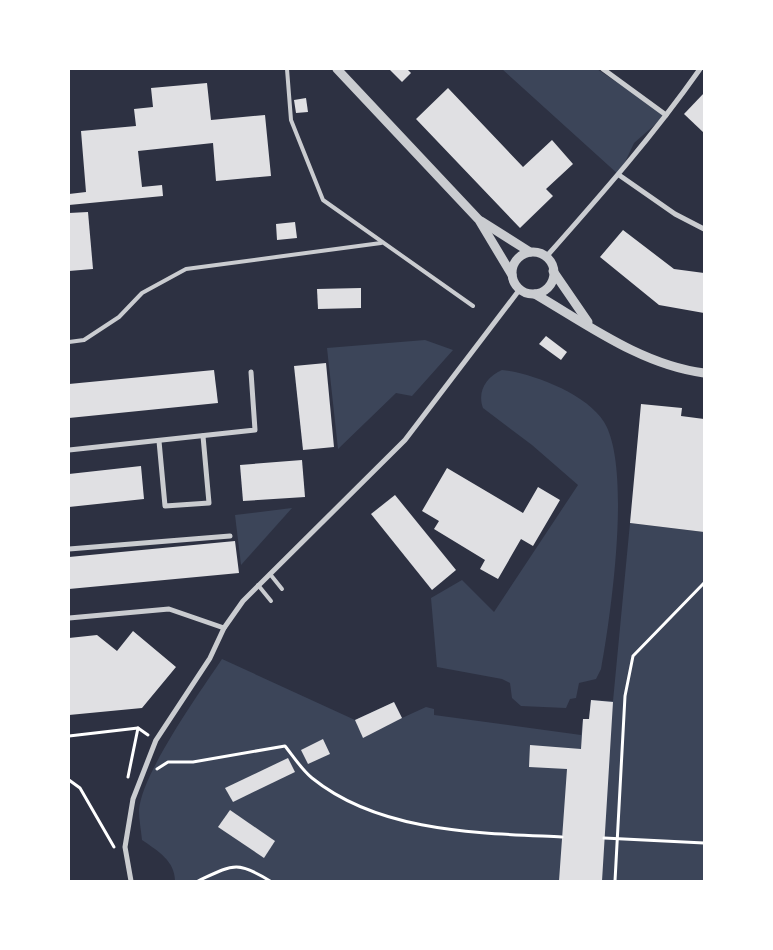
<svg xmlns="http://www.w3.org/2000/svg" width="773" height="950" font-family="'Times New Roman',serif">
  <rect width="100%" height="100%" fill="#2d3142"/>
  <!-- green -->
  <g fill="#3c4559">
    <path d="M502 69H597L666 115 634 143 619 175Z"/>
    <path d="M425 340 453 350 412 396 396 393 338 449 327 348Z"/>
    <path d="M502 370C532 373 587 394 604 422 632 467 611 615 601 669L596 679 579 683 576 698 570 699 566 708 521 706 512 698 510 683 502 679 437 667 431 598 462 580 494 612 578 485 532 445 483 408C477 392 486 377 502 370Z"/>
    <path d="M292 508 241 565 235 515Z"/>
    <path d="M630 523 704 532V881H175C175 861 158 851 142 840 141 830 139 820 139 810 142 773 200 692 222 659L355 720 394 702 402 718 426 707 434 709V715L581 735 583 719H589L591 700 613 701Z"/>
  </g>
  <!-- building -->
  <g fill="#e0e0e3">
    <path d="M389 69H407L411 73 402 82Z"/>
    <path d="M207 83 211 120 265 115 271 176 216 181 213 143 138 151 142 187 162 185 163 196 69 205V194L86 192 81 131 136 126 134 109 153 107 151 88Z"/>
    <path d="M448 88 523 167 552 140 573 164 546 189 553 196 520 228 416 119Z"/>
    <path d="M704 93V133L684 114Z"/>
    <path d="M306 98 308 112 296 113 294 100Z"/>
    <path d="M88 212 93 269 69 271V213Z"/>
    <path d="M295 222 297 238 277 240 276 224Z"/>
    <path d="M623 230 674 269 704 273V313L659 305 600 257Z"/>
    <path d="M361 288V308L318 309 317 289Z"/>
    <path d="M546 336 567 352 561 360 539 344Z"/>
    <path d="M326 363 334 447 303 450 294 366Z"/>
    <path d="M214 370 218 403 69 418V384Z"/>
    <path d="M641 404 682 408 681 416 704 419V532L630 523Z"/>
    <path d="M302 460 305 497 243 501 240 465Z"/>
    <path d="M141 466 144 499 69 507V474Z"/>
    <path d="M447 468 523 513 538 487 560 500 533 546 521 539 498 579 480 569 485 560 434 529 439 521 422 511Z"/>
    <path d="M395 495 456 570 432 590 371 514Z"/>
    <path d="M235 541 239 573 69 589V557Z"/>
    <path d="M133 631 176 667 142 708 69 715V638L97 635 117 651Z"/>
    <path d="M591 700 613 702 602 881H559L567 769 529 767 530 745 581 749 583 719H589Z"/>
    <path d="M394 702 402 718 363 738 355 720Z"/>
    <path d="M323 739 330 754 308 764 301 750Z"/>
    <path d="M288 758 295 772 233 802 225 788Z"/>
    <path d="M230 810 275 841 264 858 218 827Z"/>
  </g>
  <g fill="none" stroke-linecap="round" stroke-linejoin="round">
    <!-- path -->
    <g stroke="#fff" stroke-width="3">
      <path d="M69 736 138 728 148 735"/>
      <path d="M157 769 168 762H193L285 746C293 756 302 770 312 778 380 833 480 833 562 837"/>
      <path d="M128 777 138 728"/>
      <path d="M69 780 80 788 114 847"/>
      <path d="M604 838 704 843"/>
      <path d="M198 881C232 865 237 860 270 881"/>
      <path d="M615 881 625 696 633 656 704 583"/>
    </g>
    <!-- service -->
    <g stroke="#caccd0" stroke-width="4">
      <path d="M287 69 291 120 323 200 473 306"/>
      <path d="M69 342 84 340 119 317 142 293 186 269 381 243"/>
      <path d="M270 574 282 589"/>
      <path d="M258 585 271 601"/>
    </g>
    <!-- minor -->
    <g stroke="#caccd0" stroke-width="5">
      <path d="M603 69 666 115"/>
      <path d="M619 175 675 214 704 229"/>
      <path d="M546 257C600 196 653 136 700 69"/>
      <path d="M159 441 165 506 209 503 203 436"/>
      <path d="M69 450 255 430 251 372"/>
      <path d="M69 549 230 536"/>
      <path d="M69 618 169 609 224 628"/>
      <path d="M131 881 125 847 133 799 156 740 210 658 224 628 243 601 405 440 520 289"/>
    </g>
    <!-- tertiary -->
    <g stroke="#caccd0" stroke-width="9">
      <path d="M337 69 479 220 512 275"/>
      <path d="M481 221 530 252"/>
      <circle cx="533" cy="273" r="21"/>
      <path d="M553 271 588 322"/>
      <path d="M535 294C588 325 642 365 704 373"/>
    </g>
  </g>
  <!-- border -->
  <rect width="773" height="950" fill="none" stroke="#ffffff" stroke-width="140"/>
</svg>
